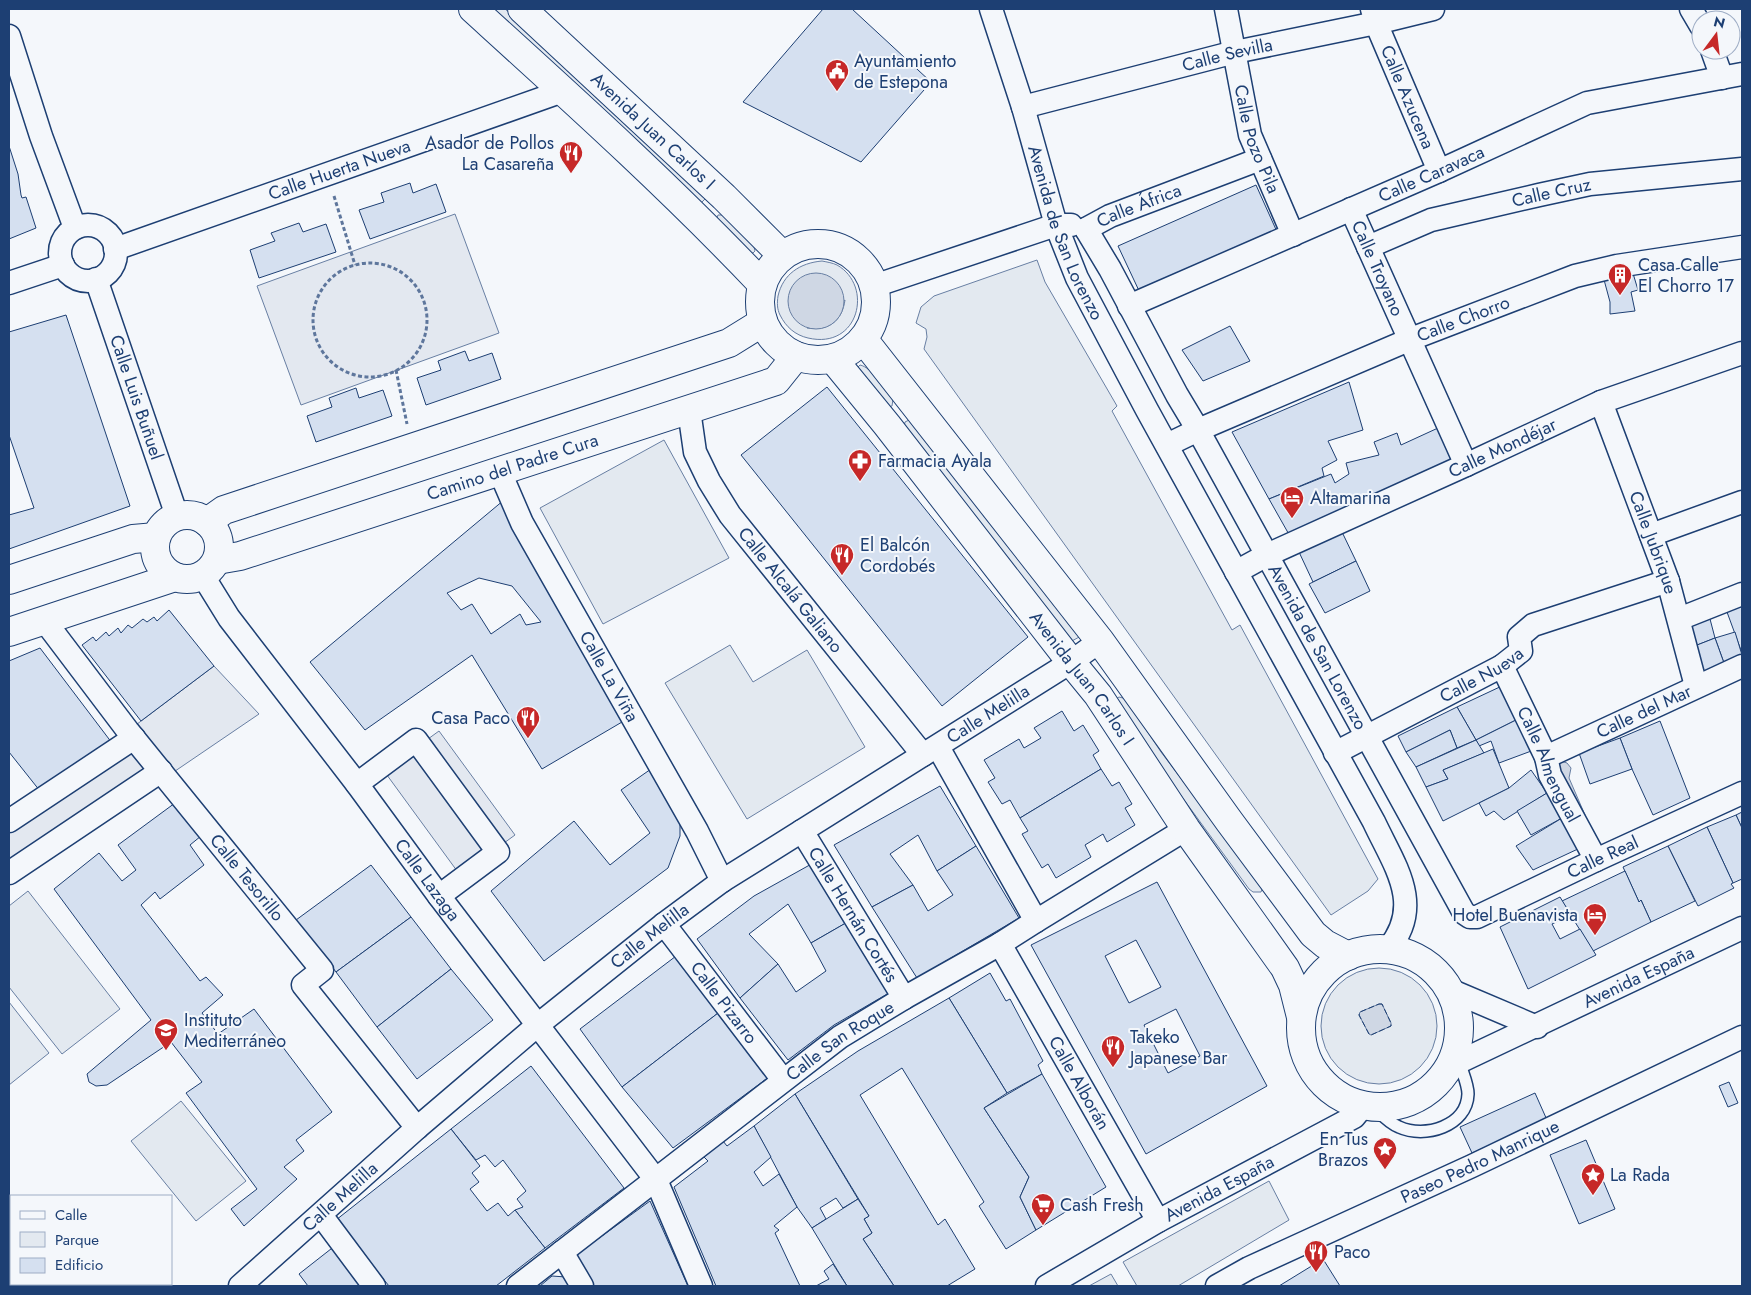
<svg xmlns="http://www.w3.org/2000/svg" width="1751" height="1295" font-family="Jost,sans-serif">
  <rect width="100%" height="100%" fill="#f4f7fb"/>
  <!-- green -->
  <g fill="#e3e9f0" stroke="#687fa3" fill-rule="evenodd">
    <path d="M490 9H505L559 55 706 198 701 203Z"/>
    <path d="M718 215H723L725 217 754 247 755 251 753 253 748 254 716 220Z"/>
    <path d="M1037 260 1045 282 1117 406 1112 411 1232 630 1240 625 1378 879 1368 891 1331 915 924 349 927 337 926 329 916 323 921 307 934 296Z"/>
    <path d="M822 261C827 262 833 263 837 265 874 286 859 350 808 338 795 335 786 327 780 315 777 309 777 303 778 296 783 274 800 263 822 261ZM845 300C842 321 829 331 807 328Z"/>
    <path d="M860 365C871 367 887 390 893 399L892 406 888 407 855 370Z"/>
    <path d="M909 420 912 421 1081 636 1070 642 904 427 905 422Z"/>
    <path d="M664 440 729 558 603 624 540 508Z"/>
    <path d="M730 645 753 682 807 650 865 747 747 819 665 683Z"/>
    <path d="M1119 697 1123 698 1129 704 1161 752 1263 887 1261 892H1253L1249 889 1123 716 1116 699Z"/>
    <path d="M28 891 120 1009 62 1054 9 987V906Z"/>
    <circle cx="1379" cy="1026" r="58"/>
    <path d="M9 1002 49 1053 9 1085Z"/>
    <path d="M181 1101 246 1181 196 1221 131 1141Z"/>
    <path d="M1269 1181 1289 1220 1178 1286H1137L1123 1262Z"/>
    <path d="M1111 1274 1118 1286H1089Z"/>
  </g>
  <!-- parking -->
  <g fill="#e3e8f0" stroke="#687fa3">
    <path d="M455 214 499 333 301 405 257 286Z"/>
    <path d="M214 666 259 714 9 884V811L112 743Z"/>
    <path d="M439 731 515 835 460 875 384 771Z"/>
  </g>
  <!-- water -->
  <g fill="#cfd7e4" stroke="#687fa3">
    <circle cx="816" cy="301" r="28"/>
    <path d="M1561 761 1567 763 1571 768 1569 778 1585 815 1584 819 1553 766Z"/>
    <path d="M1379 1004H1382L1391 1023V1026L1371 1035 1369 1034 1359 1015 1360 1012Z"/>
  </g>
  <!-- building -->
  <g fill="#d5e0f0" stroke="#1d3f73" fill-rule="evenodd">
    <path d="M823 9H852L931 82 861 162 743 102Z"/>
    <path d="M9 146 18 174 21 195 22 198 26 197 36 228 9 239Z"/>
    <path d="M410 183 413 193 436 184 446 212 370 239 359 210 384 202 381 193Z"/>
    <path d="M1256 185 1278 234 1141 295 1118 246Z"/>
    <path d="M299 223 303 232 326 224 336 252 259 278 250 250 275 241 271 233Z"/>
    <path d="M1632 270 1638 290 1631 292 1635 311 1610 314V302L1603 276Z"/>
    <path d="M66 315 130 506 9 549V515L34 508 9 435V332Z"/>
    <path d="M1230 326 1250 361 1203 381 1182 350Z"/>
    <path d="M465 351 469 361 492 353 501 379 426 405 417 378 441 370 438 361Z"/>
    <path d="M1349 382 1363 430 1328 441 1337 460 1322 468 1324 476 1269 499 1232 432Z"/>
    <path d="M827 387 1028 637 942 706 741 455Z"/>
    <path d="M356 388 359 398 383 390 392 416 316 442 307 416 332 407 329 398Z"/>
    <path d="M1438 428 1453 465 1291 538 1269 499 1331 474 1335 483 1349 474 1346 463 1379 455 1374 442 1397 433 1401 445Z"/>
    <path d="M504 500 622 722 542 769 472 655 365 730 310 662ZM479 578 512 586 541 622 526 625 520 614 491 634 472 604 461 610 447 593Z"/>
    <path d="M1342 532 1356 561 1313 582 1299 552Z"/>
    <path d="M1356 561 1370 591 1325 613 1309 584Z"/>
    <path d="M1742 606V653L1727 612Z"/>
    <path d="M169 610 214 666 141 721 82 645 93 637 96 641 106 632 109 636 118 628 121 633 128 625 132 628 143 619 147 622 154 617 157 621Z"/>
    <path d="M1710 619 1715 638 1692 647 1685 628Z"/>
    <path d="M1735 632 1742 655 1724 663 1715 638Z"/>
    <path d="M1715 638 1724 663 1700 673 1692 647Z"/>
    <path d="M40 648 112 743 40 791 9 752V661Z"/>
    <path d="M1504 685 1520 718 1476 740 1457 707Z"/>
    <path d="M1457 707 1476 740 1457 748 1450 730 1406 752 1398 736Z"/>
    <path d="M1062 711 1074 731 1083 725 1099 751 1093 755 1101 769 1020 818 1010 800 1002 804 988 782 995 778 984 760 1019 739 1024 748 1041 738 1034 728Z"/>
    <path d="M1520 718 1534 750 1499 763 1491 741 1479 746 1476 740Z"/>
    <path d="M1660 721 1690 798 1653 815 1632 769 1620 738Z"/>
    <path d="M1450 730 1457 748 1416 767 1406 752Z"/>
    <path d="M1620 738 1632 769 1590 784 1579 753Z"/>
    <path d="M1476 740 1484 753 1443 770 1448 779 1426 787 1416 767Z"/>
    <path d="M1493 749 1509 788 1443 821 1426 787 1448 779 1443 770Z"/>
    <path d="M651 769 680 823V836L668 868 544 961 491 891 574 821 610 865 650 833 621 790Z"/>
    <path d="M1101 769 1112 786 1119 782 1132 804 1125 808 1135 825 1107 842 1103 834 1085 845 1091 857 1056 878 1048 864 1042 868 1022 834 1028 831 1020 818Z"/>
    <path d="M1531 770 1547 793 1504 820 1494 811 1486 816 1479 803 1509 788Z"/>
    <path d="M940 786 976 846 937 871 918 835 890 854 913 885 872 907 834 845Z"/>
    <path d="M1547 793 1562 818 1531 835 1517 811Z"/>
    <path d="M175 803 201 836 190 845 204 865 160 899 155 892 141 905 200 981 206 977 223 995 202 1013 218 1034 254 1009 332 1112 296 1140 304 1151 284 1167 297 1179 244 1226 231 1209 257 1189 186 1093 202 1082 171 1042 107 1085 96 1086 89 1082 87 1074 151 1020 54 889 99 853 122 881 136 870 118 845Z"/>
    <path d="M1742 812V828L1736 815Z"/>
    <path d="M1736 815 1742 828V879L1733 883 1707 827Z"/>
    <path d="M1562 818 1580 848 1533 870 1516 846Z"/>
    <path d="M1707 827 1733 883 1731 884 1734 888 1698 906 1668 846Z"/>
    <path d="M976 846 1019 918 917 978 872 907 913 885 928 911 953 895 937 871Z"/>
    <path d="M1668 846 1695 901 1651 922 1641 900 1639 902 1623 867Z"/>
    <path d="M815 862 851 920 811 943 788 904 749 934 778 964 740 998 697 939 754 896Z"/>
    <path d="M371 865 411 917 336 972 296 920Z"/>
    <path d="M1625 871 1639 902 1641 900 1651 922 1593 951 1562 901Z"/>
    <path d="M1157 882 1267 1086 1146 1154 1031 945ZM1136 940 1161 987 1129 1003 1105 956ZM1176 1009 1200 1056 1168 1073 1144 1025Z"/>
    <path d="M1560 897 1571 915 1552 924 1560 939 1580 929 1596 955 1528 989 1500 927Z"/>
    <path d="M411 917 451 969 377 1027 336 972Z"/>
    <path d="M851 920 894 990 834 1025 788 1060 740 998 778 964 796 992 826 971 811 943Z"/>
    <path d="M680 953 722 1010 622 1087 580 1029Z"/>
    <path d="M451 969 493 1020 417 1079 377 1027Z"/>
    <path d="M990 973 1006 1001 1010 999 1043 1061 1038 1065 1042 1074 1007 1093 949 998Z"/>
    <path d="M949 998 1007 1093 984 1108 1029 1177 1020 1197 1036 1230 1006 1249 979 1206 984 1202 902 1068 860 1095 938 1225 945 1219 975 1269 947 1286H894L863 1239 872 1233 864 1219 869 1216 795 1094 858 1051Z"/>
    <path d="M722 1010 773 1074 673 1148 622 1087Z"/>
    <path d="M531 1066 624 1188 545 1248 515 1210 523 1207 517 1199 526 1191 503 1160 495 1167 485 1155 476 1160 451 1129Z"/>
    <path d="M1042 1074 1106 1187 1036 1230 1020 1197 1029 1177 984 1108Z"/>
    <path d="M1729 1082 1738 1103 1728 1107 1719 1086Z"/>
    <path d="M1535 1093 1547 1120 1472 1153 1460 1127Z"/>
    <path d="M795 1094 858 1199 843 1208 836 1198 820 1208 826 1219 812 1228 797 1207 754 1126Z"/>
    <path d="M754 1126 771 1157 754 1172 763 1186 779 1174 797 1207 774 1226 779 1230 775 1233 800 1286H716L674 1187 708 1161 703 1156 723 1141 727 1146Z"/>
    <path d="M451 1129 480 1166 472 1173 479 1182 470 1189 487 1211 498 1203 508 1216 515 1210 545 1248 496 1286H389L336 1220Z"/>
    <path d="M1586 1140 1615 1209 1579 1224 1550 1155Z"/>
    <path d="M858 1199 869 1216 864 1219 872 1233 863 1239 894 1286H847L812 1228Z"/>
    <path d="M650 1201 688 1286H591L573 1257Z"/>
    <path d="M336 1245 364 1286H308L299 1274Z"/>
    <path d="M1323 1259 1340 1286H1279Z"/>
    <path d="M833 1264 847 1286H816L829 1279 824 1271Z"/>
    <path d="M552 1276 566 1277 571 1286H540Z"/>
  </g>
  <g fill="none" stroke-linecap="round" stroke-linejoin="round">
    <!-- lane casing -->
    <g stroke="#1d3f73" stroke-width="14">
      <path id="lane" d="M1375 1108C1382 1115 1389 1123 1399 1127 1425 1139 1467 1126 1468 1094 1468 1083 1461 1070 1459 1060"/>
    </g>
    <!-- street casing -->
    <g stroke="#1d3f73" stroke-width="25">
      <g id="street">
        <path id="s1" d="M991 9 1023 107 1056 225 1077 278 1147 410 1374 822C1394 865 1425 905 1388 949"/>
        <path id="s2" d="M1226 9 1250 135 1293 235"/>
        <path id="s3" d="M1372 9 1376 23 1439 171"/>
        <path d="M1691 9 1701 26"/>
        <path d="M9 36 41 136 75 228"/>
        <path d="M1712 50 1722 78"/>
        <path id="s4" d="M1023 107 1235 52 1376 23 1433 9"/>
        <path id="s5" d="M1351 209 1466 465"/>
        <circle cx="88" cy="253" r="28"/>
        <path id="s6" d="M1086 229 1110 269 1177 395 1198 430 1464 913 1470 917H1477L1596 860 1742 793"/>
        <path id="s7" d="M1086 229 1110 216 1260 159"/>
        <path id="s8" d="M1368 247 1431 220 1539 195 1590 184 1742 169"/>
        <path id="s9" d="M115 249 563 91"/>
        <path id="s10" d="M96 279 177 516"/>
        <path d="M9 283 63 265"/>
        <path d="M874 286 1056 225H1071"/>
        <path id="s11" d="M1129 306 1439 171 1587 103 1742 74"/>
        <path id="s12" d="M1601 402 1668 581 1696 686"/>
        <path id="s13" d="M689 410 695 452 709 481 730 515 923 755"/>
        <path id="s14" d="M1167 445 1198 430 1411 339 1575 276 1617 266 1742 247"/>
        <path id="s15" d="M500 472 522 523 697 831 722 881"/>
        <path d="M1651 535 1742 502"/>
        <path id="s16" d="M1236 572 1267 555 1466 465 1601 402 1742 353"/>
        <path id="s17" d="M203 576 229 618 357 784 439 896 656 1180 701 1286"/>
        <path d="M1679 619 1742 594"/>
        <path id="s18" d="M44 620 128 731 322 970 303 985 417 1128"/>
        <path id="s19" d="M1502 666 1546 757 1550 775 1596 860"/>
        <path d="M938 747 1036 921"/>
        <path id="s20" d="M1335 753 1502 666 1521 651 1519 637 1533 625 1668 581"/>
        <path id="s21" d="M1546 757 1742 666"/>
        <path d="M357 784 416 740 498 852 439 896"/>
        <path d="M9 821 134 738"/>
        <path id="s22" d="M802 831 904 998"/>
        <path d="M9 873 161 771"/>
        <path id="s23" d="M664 924 783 1080"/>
        <path id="s24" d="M1000 944 1158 1221"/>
        <path d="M1450 990 1537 1027"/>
        <path id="s25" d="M1447 1073 1459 1062 1742 928"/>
        <path d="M321 1215 374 1286"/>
        <path d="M9 1224 11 1227"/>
        <path d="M562 1252 582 1286"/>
        <path d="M54 1284 55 1286"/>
        <path d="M26 1286 30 1284"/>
        <path id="s26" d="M240 1286 417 1128 539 1024 664 924 722 881 1071 662 1100 641"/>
        <path id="s27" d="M518 1286 840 1037 904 998 1000 944 1036 921 1186 829"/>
        <path id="s28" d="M1047 1286 1158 1221 1354 1117 1363 1106"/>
        <path id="s29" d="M1217 1286 1249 1268 1472 1166 1742 1037"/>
      </g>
    </g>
    <!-- secondary casing -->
    <g stroke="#1d3f73" stroke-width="30">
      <g id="secondary">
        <path d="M473 9C571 98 670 187 762 284"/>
        <path id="s30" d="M522 9 724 197 782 255"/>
        <circle cx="818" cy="302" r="58"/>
        <path d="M863 339 1100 641 1229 821 1313 934 1325 944 1348 956"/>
        <path id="s31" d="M833 359 887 425 1071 662 1098 695 1186 829 1285 968 1293 985 1301 1017"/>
        <circle cx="187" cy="547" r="32"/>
        <path d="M207 522 224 510 729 343 763 322"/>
        <path id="s32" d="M217 560 240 556 776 381 796 356"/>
        <path d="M9 580 133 539 156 537"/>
        <path d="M9 632 175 577"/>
        <circle cx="1380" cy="1028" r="79"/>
      </g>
    </g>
    <!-- path -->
    <g stroke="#5e769c" stroke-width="3" stroke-dasharray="4 2.5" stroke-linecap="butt">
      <path d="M334 196 355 265"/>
      <circle cx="370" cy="320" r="57"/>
      <path d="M396 370 407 424"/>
    </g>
    <!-- lane -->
    <use href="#lane" stroke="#f4f7fb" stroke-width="11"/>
    <!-- street -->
    <use href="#street" stroke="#f4f7fb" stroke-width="22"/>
    <!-- secondary -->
    <use href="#secondary" stroke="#f4f7fb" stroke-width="28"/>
    <!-- fence -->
    <path stroke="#1d3f73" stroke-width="1" stroke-dasharray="6 2.5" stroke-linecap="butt" d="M1379 1004H1382L1391 1023V1026L1371 1035 1369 1034 1359 1015 1360 1012Z"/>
  </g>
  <!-- icons -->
  <defs>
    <g id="civic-pin" transform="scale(1.25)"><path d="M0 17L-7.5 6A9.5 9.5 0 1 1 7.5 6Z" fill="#c62828" stroke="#f4f7fb"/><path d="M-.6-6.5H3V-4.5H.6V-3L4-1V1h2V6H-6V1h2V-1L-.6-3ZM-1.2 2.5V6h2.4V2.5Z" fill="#fff"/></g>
    <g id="restaurant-pin" transform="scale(1.25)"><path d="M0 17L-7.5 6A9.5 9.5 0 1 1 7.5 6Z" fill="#c62828" stroke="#f4f7fb"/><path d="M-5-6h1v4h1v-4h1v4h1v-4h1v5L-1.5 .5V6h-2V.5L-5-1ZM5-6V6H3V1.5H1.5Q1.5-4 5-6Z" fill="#fff"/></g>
    <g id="building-pin" transform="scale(1.25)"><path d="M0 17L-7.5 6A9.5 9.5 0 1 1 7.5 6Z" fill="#c62828" stroke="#f4f7fb"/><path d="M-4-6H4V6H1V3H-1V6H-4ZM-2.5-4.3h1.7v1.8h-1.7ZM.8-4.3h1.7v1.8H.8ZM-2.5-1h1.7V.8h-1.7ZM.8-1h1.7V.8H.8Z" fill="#fff"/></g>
    <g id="pharmacy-pin" transform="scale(1.25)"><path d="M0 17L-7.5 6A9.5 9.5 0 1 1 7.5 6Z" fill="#c62828" stroke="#f4f7fb"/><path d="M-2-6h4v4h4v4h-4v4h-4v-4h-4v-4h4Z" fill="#fff"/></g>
    <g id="hotel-pin" transform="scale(1.25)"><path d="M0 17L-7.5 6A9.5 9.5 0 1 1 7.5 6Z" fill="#c62828" stroke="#f4f7fb"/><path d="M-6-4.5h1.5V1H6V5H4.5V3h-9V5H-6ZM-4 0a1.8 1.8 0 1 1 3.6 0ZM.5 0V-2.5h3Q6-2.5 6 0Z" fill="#fff"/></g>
    <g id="school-pin" transform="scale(1.25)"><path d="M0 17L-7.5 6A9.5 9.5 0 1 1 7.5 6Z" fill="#c62828" stroke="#f4f7fb"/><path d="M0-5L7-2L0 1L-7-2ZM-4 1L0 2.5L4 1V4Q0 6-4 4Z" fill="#fff"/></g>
    <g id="sight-pin" transform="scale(1.25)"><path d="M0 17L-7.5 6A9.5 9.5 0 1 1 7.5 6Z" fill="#c62828" stroke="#f4f7fb"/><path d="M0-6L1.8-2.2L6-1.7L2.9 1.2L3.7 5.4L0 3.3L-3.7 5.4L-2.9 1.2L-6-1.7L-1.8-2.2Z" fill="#fff"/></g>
    <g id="supermarket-pin" transform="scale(1.25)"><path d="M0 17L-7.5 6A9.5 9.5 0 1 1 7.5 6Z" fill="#c62828" stroke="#f4f7fb"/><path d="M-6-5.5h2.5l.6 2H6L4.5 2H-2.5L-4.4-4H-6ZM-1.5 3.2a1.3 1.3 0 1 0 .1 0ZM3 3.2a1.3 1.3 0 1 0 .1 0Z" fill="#fff"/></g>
  </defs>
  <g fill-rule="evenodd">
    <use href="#civic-pin" x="837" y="71"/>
    <use href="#restaurant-pin" x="571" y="153"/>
    <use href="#building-pin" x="1620" y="275"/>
    <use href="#pharmacy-pin" x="860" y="461"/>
    <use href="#hotel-pin" x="1292" y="498"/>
    <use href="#restaurant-pin" x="842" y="555"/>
    <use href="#restaurant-pin" x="528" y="718"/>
    <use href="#hotel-pin" x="1595" y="915"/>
    <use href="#school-pin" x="166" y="1030"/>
    <use href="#restaurant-pin" x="1113" y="1047"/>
    <use href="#sight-pin" x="1385" y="1149"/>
    <use href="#sight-pin" x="1593" y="1175"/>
    <use href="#supermarket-pin" x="1043" y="1205"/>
    <use href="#restaurant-pin" x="1316" y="1252"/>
  </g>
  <g text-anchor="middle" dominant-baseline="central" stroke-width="4" stroke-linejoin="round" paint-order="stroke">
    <!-- street labels -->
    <g font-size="18" fill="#1d3f73" stroke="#f4f7fb">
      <text stroke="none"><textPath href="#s4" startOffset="211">Calle Sevilla</textPath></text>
      <text stroke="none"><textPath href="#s3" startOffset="95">Calle Azucena</textPath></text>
      <text stroke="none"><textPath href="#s30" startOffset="179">Avenida Juan Carlos I</textPath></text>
      <text stroke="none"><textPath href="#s2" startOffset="134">Calle Pozo Pila</textPath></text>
      <text stroke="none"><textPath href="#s9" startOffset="238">Calle Huerta Nueva</textPath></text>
      <text stroke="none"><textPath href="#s11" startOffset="330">Calle Caravaca</textPath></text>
      <text stroke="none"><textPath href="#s8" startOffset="192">Calle Cruz</textPath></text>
      <text stroke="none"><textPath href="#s7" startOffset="58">Calle África</textPath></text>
      <text stroke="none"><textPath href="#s1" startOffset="236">Avenida de San Lorenzo</textPath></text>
      <text stroke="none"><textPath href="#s5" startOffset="65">Calle Troyano</textPath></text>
      <text stroke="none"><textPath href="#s14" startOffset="322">Calle Chorro</textPath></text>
      <text stroke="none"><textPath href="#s10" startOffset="125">Calle Luis Buñuel</textPath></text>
      <text stroke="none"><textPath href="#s16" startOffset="294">Calle Mondéjar</textPath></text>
      <text stroke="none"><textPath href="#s32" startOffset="310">Camino del Padre Cura</textPath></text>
      <text stroke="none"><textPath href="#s12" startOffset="150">Calle Jubrique</textPath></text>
      <text stroke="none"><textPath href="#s13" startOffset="211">Calle Alcalá Galiano</textPath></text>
      <text stroke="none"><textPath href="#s6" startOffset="478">Avenida de San Lorenzo</textPath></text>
      <text stroke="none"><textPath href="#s20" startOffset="166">Calle Nueva</textPath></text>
      <text stroke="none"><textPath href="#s15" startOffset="232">Calle La Viña</textPath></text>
      <text stroke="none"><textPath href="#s31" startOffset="405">Avenida Juan Carlos I</textPath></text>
      <text stroke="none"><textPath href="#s21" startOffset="108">Calle del Mar</textPath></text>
      <text stroke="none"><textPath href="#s26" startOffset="944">Calle Melilla</textPath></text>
      <text stroke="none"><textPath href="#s19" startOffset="109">Calle Almengual</textPath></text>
      <text stroke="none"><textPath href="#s6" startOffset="935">Calle Real</textPath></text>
      <text stroke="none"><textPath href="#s18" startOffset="328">Calle Tesorillo</textPath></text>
      <text stroke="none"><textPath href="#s17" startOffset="378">Calle Lazaga</textPath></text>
      <text stroke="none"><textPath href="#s22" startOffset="98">Calle Hernán Cortés</textPath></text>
      <text stroke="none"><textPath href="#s26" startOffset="539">Calle Melilla</textPath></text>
      <text stroke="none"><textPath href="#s25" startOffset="215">Avenida España</textPath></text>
      <text stroke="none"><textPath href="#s23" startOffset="99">Calle Pizarro</textPath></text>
      <text stroke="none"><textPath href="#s27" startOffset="405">Calle San Roque</textPath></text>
      <text stroke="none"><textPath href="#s24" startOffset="160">Calle Alborán</textPath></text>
      <text stroke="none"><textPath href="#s29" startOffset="291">Paseo Pedro Manrique</textPath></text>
      <text stroke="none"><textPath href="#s28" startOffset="198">Avenida España</textPath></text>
      <text stroke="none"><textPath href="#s26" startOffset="134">Calle Melilla</textPath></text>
    </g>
    <!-- poi labels -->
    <g font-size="18" fill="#1d3f73" stroke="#f4f7fb" text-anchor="start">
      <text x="854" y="61">Ayuntamiento<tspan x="854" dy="21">de Estepona</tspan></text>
      <text x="554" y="143" text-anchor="end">Asador de Pollos<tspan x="554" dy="21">La Casareña</tspan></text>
      <text x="1638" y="265">Casa Calle<tspan x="1638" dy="21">El Chorro 17</tspan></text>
      <text x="878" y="461">Farmacia Ayala</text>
      <text x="1310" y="498">Altamarina</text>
      <text x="860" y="545">El Balcón<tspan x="860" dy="21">Cordobés</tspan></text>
      <text x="510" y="718" text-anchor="end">Casa Paco</text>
      <text x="1578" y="915" text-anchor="end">Hotel Buenavista</text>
      <text x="184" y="1020">Instituto<tspan x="184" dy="21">Mediterráneo</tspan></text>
      <text x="1130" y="1037">Takeko<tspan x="1130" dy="21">Japanese Bar</tspan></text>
      <text x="1368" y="1139" text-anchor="end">En Tus<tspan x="1368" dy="21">Brazos</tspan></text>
      <text x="1610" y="1175">La Rada</text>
      <text x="1060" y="1205">Cash Fresh</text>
      <text x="1334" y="1252">Paco</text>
    </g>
  </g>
  <!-- border -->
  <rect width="1751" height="1295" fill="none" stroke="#1d3f73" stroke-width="20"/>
  <!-- legend -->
  <rect x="10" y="1195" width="162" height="90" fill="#f4f7fb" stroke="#9eadc5"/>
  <rect x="20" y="1211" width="25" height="8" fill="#f4f7fb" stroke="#9eadc5"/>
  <text x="55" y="1220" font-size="15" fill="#1d3f73">Calle</text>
  <rect x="20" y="1232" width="25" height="15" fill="#e3e9f0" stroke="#9eadc5"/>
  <text x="55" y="1245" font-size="15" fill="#1d3f73">Parque</text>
  <rect x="20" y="1258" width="25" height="15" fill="#d5e0f0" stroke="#9eadc5"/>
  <text x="55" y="1270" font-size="15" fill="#1d3f73">Edificio</text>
  <!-- north arrow -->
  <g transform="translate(1716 35) rotate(15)"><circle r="24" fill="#f4f7fb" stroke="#9eadc5"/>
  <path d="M0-4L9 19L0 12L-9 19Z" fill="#c62828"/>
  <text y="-8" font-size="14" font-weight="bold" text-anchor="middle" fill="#1d3f73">N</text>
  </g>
</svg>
